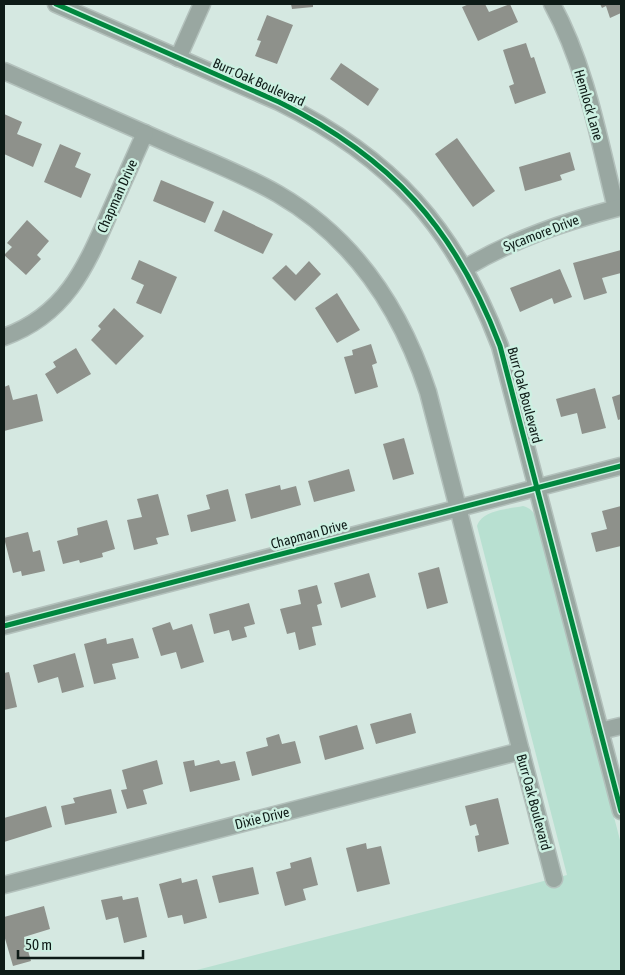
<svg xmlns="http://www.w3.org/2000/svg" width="625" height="975" font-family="'Asap Condensed',sans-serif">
  <rect width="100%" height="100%" fill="#d5e8e1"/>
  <!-- green -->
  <path fill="#b8e0d1" d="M523 506C534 509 536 516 539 527L621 844V971H193L567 875 477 526C482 510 508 509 523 506Z"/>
  <!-- building -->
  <g fill="#8e918b">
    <path d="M291 4H313V7L292 9Z"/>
    <path d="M469 4H485L489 12 510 4 518 22 478 41 462 7Z"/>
    <path d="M600 4H621V13L610 18 606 6 602 8Z"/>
    <path d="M267 15 293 25 277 64 255 56 261 41 257 40Z"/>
    <path d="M526 43 531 58 534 57 546 93 515 104 509 86 514 84 503 50Z"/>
    <path d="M341 63 379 89 368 106 330 79Z"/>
    <path d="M4 114 22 122 17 134 42 144 33 167 4 154Z"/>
    <path d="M457 138 495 191 473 207 435 154Z"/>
    <path d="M60 144 81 153 75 167 91 174 81 198 44 182Z"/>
    <path d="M570 152 575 170 560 175 562 180 525 191 519 167Z"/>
    <path d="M161 180 214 202 205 223 153 201Z"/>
    <path d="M223 210 273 234 263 254 214 231Z"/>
    <path d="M27 220 49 241 37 255 41 259 26 275 4 255 12 247 7 243Z"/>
    <path d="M621 250V273L602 278 607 293 584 300 573 263Z"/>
    <path d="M139 260 177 277 161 314 136 303 144 285 131 279Z"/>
    <path d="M309 261 321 274 295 301 272 278 286 265 296 275Z"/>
    <path d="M560 269 572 297 554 304 552 298 520 312 510 288Z"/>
    <path d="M337 293 360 330 337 343 315 308Z"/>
    <path d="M114 308 144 336 116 365 91 340 101 329 98 326Z"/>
    <path d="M371 344 377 363 372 365 378 387 355 394 344 357 353 355 352 350Z"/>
    <path d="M76 348 91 374 57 394 45 374 56 367 53 362Z"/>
    <path d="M9 385 13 400 37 394 43 421 4 431V387Z"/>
    <path d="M595 388 606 428 582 434 577 413 561 417 556 399Z"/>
    <path d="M621 394V419L618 420 612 397Z"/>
    <path d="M404 438 414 474 393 480 383 444Z"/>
    <path d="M349 469 355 491 314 502 308 481Z"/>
    <path d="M280 485 281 490 296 486 301 505 251 519 245 494Z"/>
    <path d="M228 489 236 521 191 532 187 515 210 509 206 495Z"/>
    <path d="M158 494 169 535 156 538 158 544 134 550 127 520 142 517 137 499Z"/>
    <path d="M621 506V546L596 552 591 533 607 529 602 511Z"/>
    <path d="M107 520 115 549 102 553 103 557 80 563 79 560 63 564 57 541 78 535 77 528Z"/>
    <path d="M28 532 33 552 40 550 45 571 22 576 21 571 13 573 4 538Z"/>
    <path d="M439 567 448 603 427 609 418 573Z"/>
    <path d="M369 573 376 597 341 608 334 583Z"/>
    <path d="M317 585 322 603 317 605 322 625 312 627 316 645 299 650 295 632 287 634 280 609 301 604 298 590Z"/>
    <path d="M249 603 255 624 244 627 247 637 232 641 229 630 214 634 209 614Z"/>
    <path d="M170 622 173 630 192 624 204 662 181 669 176 652 161 656 152 628Z"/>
    <path d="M106 638 107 644 133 638 139 658 112 664 116 679 94 684 84 644Z"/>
    <path d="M75 653 84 687 62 693 58 677 38 683 33 665Z"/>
    <path d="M9 672 17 707 4 710V673Z"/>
    <path d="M411 713 416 733 376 744 370 724Z"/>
    <path d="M357 725 364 749 325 760 319 736Z"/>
    <path d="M279 734 282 744 295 741 301 763 252 776 246 752 268 746 266 738Z"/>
    <path d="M157 760 163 784 143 790 147 804 127 809 121 790 127 789 122 770Z"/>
    <path d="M194 760 195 766 219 760 221 764 235 761 240 780 190 792 183 762Z"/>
    <path d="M111 789 117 813 65 825 61 806 75 803 73 798Z"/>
    <path d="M498 798 509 844 478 852 475 836 479 835 476 824 470 826 465 806Z"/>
    <path d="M46 806 52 827 4 842V818Z"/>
    <path d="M366 843 367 849 381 846 390 884 357 892 346 848Z"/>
    <path d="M311 857 318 885 303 889 306 900 285 906 276 872 291 868 290 863Z"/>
    <path d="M253 867 259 894 219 903 212 876Z"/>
    <path d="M181 878 182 883 197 879 207 918 184 924 182 915 168 918 159 884Z"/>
    <path d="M122 896 123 900 138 897 147 937 124 943 118 917 106 920 101 900Z"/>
    <path d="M44 906 50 929 24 937 31 961 13 966 4 935V917Z"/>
  </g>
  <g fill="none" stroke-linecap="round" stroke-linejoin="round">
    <!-- minor casing -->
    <g stroke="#b3c1bc" stroke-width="19">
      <g id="minor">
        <path d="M56 4 279 102C392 158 455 228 500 346L621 811"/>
        <path d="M552 4C586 66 599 140 616 208"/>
        <path d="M178 58 202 4"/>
        <path d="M4 71C61 96 117 121 174 146 209 161 245 175 278 194 354 238 401 309 428 392L554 879"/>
        <path d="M465 268C516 238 564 222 621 207"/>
        <path d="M4 337C65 315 85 269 109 214 121 187 133 160 145 133"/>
        <path d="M4 626 621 466"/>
        <path d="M600 731 621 726"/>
        <path d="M4 885 521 751"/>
      </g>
    </g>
    <!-- minor -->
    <use href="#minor" stroke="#99a7a1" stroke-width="16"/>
    <!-- cycleway casing -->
    <g stroke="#cdf0e2" stroke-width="8">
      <g id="cycleway">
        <path d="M56 4 279 102C392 158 455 228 500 346L621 811"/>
        <path d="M4 626 621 466"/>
      </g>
    </g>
    <!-- cycleway -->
    <use href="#cycleway" stroke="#00873e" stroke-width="5"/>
  </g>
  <g text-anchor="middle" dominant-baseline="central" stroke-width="5" stroke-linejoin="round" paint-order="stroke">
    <!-- street labels -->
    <g font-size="14" fill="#0e1b17" stroke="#cdf0e2">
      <text transform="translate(259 82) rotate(24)">Burr Oak Boulevard</text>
      <text transform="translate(589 105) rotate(74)">Hemlock Lane</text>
      <text transform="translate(117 196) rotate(-66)">Chapman Drive</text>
      <text transform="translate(541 233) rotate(-21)">Sycamore Drive</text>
      <text transform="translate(525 395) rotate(75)">Burr Oak Boulevard</text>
      <text transform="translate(309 534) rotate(-15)">Chapman Drive</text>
      <text transform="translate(534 802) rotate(75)">Burr Oak Boulevard</text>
      <text transform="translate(262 818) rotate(-14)">Dixie Drive</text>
    </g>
  </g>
  <!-- border -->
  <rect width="625" height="975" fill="none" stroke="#0e1b17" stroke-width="10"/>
  <!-- scale -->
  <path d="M18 950v8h125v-8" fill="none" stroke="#0e1b17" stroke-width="2.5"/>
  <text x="25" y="950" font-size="15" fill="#0e1b17" stroke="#cdf0e2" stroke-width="4" paint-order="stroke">50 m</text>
</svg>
